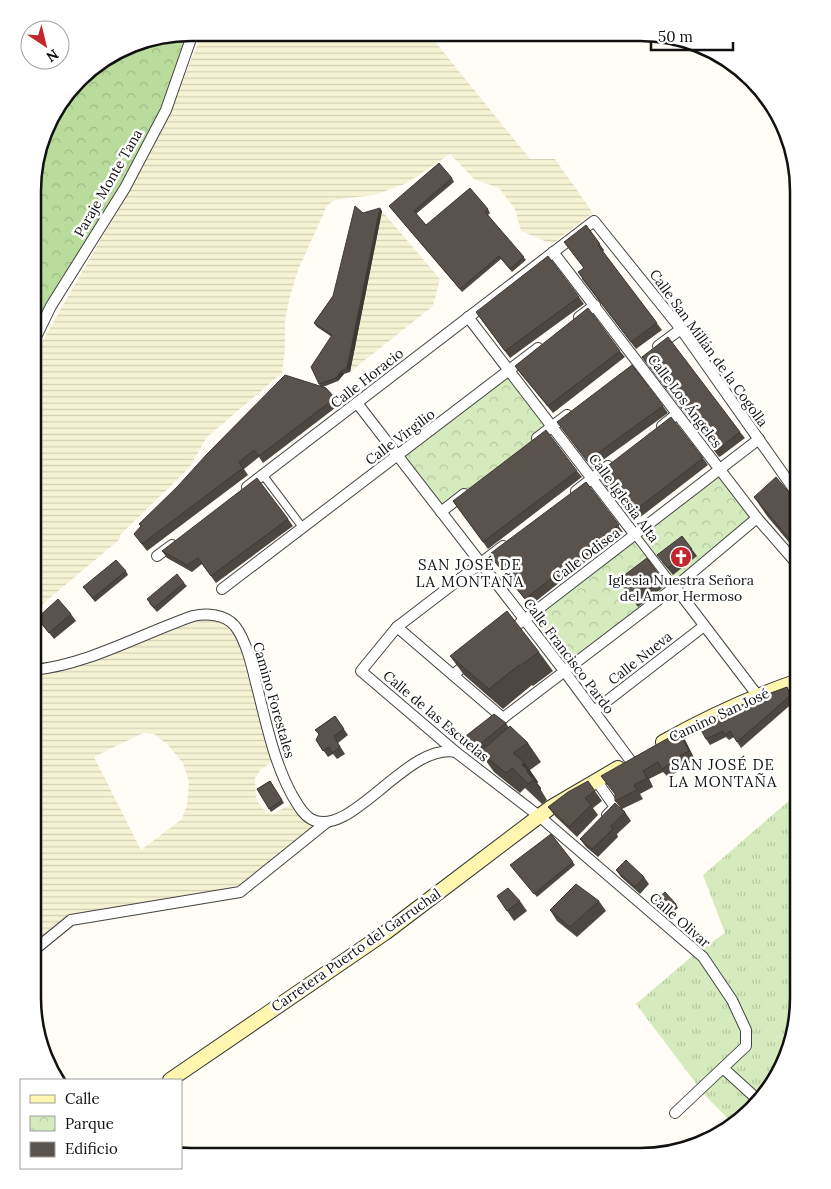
<svg xmlns="http://www.w3.org/2000/svg" width="831" height="1189" font-family="Lora,serif">
  <defs>
    <pattern id="farmland-rules" width="6" height="5" patternUnits="userSpaceOnUse" patternTransform="scale(1.25)"><rect width="6" height="5" fill="#f6f3d4"/><path d="M0 2.5h6" fill="none" stroke="#d2cfb5"/></pattern>
    <pattern id="grass-tufts" width="24" height="20" patternUnits="userSpaceOnUse" patternTransform="scale(1.25)"><rect width="24" height="20" fill="#d5ebbd"/><path d="M3 7l-1-3M5 7V3M7 7l1-3M15 17l-1-3M17 17v-4M19 17l1-3" fill="none" stroke="#b6c8a1"/></pattern>
    <pattern id="forest-crowns" width="20" height="18" patternUnits="userSpaceOnUse" patternTransform="scale(1.25)"><rect width="20" height="18" fill="#b9dc9c"/><path d="M2 6a3 3 0 1 1 6 0M12 15a3 3 0 1 1 6 0" fill="none" stroke="#9ebc85"/></pattern>
    <pattern id="park-crowns" width="20" height="18" patternUnits="userSpaceOnUse" patternTransform="scale(1.25)"><rect width="20" height="18" fill="#d5ebbd"/><path d="M2 6a3 3 0 1 1 6 0M12 15a3 3 0 1 1 6 0" fill="none" stroke="#b6c8a1"/></pattern>
  </defs>
  <rect width="100%" height="100%" fill="#fffdf5"/>
  <!-- farmland -->
  <g fill="url(#farmland-rules)" fill-rule="evenodd">
    <path d="M202 33H428L530 159H555L593 213 552 244 521 231 515 209 499 188 474 179 450 154 407 183 374 195 334 200 327 206 298 270 290 296 285 321V351L282 373 207 437 189 468 120 535V539L33 612 34 356 148 157 172 107Z"/>
    <path d="M382 211 440 279 433 306 350 372Z"/>
    <path d="M204 614 235 626 276 760 261 769 255 778 256 797 259 804 265 811 272 815 296 801 300 809 327 822 240 892 87 913 33 945V670L49 668ZM143 733 154 734 167 744 183 763 189 782 187 805 182 819 141 850 94 757Z"/>
  </g>
  <!-- grass -->
  <path fill="url(#grass-tufts)" d="M798 793V1009L772 1086 731 1122 704 1094 636 1004 697 952 725 933 703 875Z"/>
  <!-- forest -->
  <path fill="url(#forest-crowns)" d="M187 33 163 106 133 167 34 331V170L54 112 87 72 140 41Z"/>
  <!-- park -->
  <g fill="url(#park-crowns)">
    <path d="M509 370 553 427 441 512 398 456Z"/>
    <path d="M720 469 757 518 565 672 524 619Z"/>
  </g>
  <g fill="none" stroke-linecap="round" stroke-linejoin="round">
    <!-- pedestrian casing -->
    <g stroke="#444" stroke-width="9">
      <g id="pedestrian">
        <path d="M263 475 303 528"/>
        <path d="M635 535 675 587"/>
      </g>
    </g>
    <!-- minor casing -->
    <g stroke="#444" stroke-width="12">
      <g id="minor">
        <path d="M553 252 757 518 798 565"/>
        <path d="M468 317 635 535"/>
        <path d="M579 317 595 305"/>
        <path d="M34 341 51 306 125 188 166 110 193 33"/>
        <path d="M658 346 681 329"/>
        <path d="M357 403 565 672 630 760"/>
        <path d="M662 426 677 414"/>
        <path d="M537 438 567 415"/>
        <path d="M247 487 594 221 681 329 798 495"/>
        <path d="M576 491 608 466"/>
        <path d="M441 512 464 494"/>
        <path d="M503 546 397 627 361 671 457 753 539 816 703 957 732 1000 746 1030V1046L675 1113"/>
        <path d="M157 556 172 545"/>
        <path d="M675 587 758 696"/>
        <path d="M222 589 538 348"/>
        <path d="M520 623 759 439"/>
        <path d="M397 627 503 718"/>
        <path d="M33 670C87 665 141 634 193 616 206 613 225 614 235 626 246 640 252 666 256 683 266 721 273 760 292 795 297 803 302 814 311 819 350 841 408 741 456 752"/>
        <path d="M453 675 469 662"/>
        <path d="M594 711 704 626"/>
        <path d="M490 728 675 587 757 518"/>
        <path d="M596 780 615 807 607 815"/>
        <path d="M33 951 71 920 240 892 327 822"/>
        <path d="M723 1068 757 1099"/>
      </g>
    </g>
    <!-- secondary casing -->
    <g stroke="#333" stroke-width="16">
      <g id="secondary">
        <path d="M663 742C706 718 751 697 798 681"/>
        <path d="M170 1080 385 933 550 808 618 768"/>
      </g>
    </g>
    <!-- pedestrian -->
    <use href="#pedestrian" stroke="#fff" stroke-width="7"/>
    <!-- minor -->
    <use href="#minor" stroke="#fff" stroke-width="10"/>
    <!-- secondary -->
    <use href="#secondary" stroke="#fff6b0" stroke-width="14"/>
  </g>
  <!-- wall -->
  <g fill="#4d4742">
    <path d="M452 178 454 182 416 214 426 225 488 209 490 213 488 215 526 260 512 272 501 259 462 292 389 206Z"/>
    <path d="M382 211 350 372 344 374 338 381 323 387 326 388 339 405 263 463 259 457 244 469 248 475 147 551 134 534 320 386 319 384 332 337 317 327 314 323 333 296 363 213Z"/>
    <path d="M586 225 604 250 603 252 662 330 636 349 582 279Z"/>
    <path d="M579 297 584 304 510 358 480 318Z"/>
    <path d="M620 351 625 357 553 413 520 373 515 366Z"/>
    <path d="M647 364 740 432 745 438 721 456 719 457Z"/>
    <path d="M663 406 668 413 592 468 562 428Z"/>
    <path d="M703 458 708 465 634 522 602 481Z"/>
    <path d="M577 471 582 477 488 549 453 501Z"/>
    <path d="M586 482 623 532 530 606 491 557Z"/>
    <path d="M754 497 798 503V553L767 516Z"/>
    <path d="M288 519 293 526 216 583 202 564 192 572 167 558 162 551Z"/>
    <path d="M682 536 697 556 673 575 662 562Z"/>
    <path d="M647 558 666 585 638 607 618 580Z"/>
    <path d="M126 571 128 575 95 602 86 591Z"/>
    <path d="M184 583 187 586 157 612 149 603Z"/>
    <path d="M71 614 76 621 54 639 37 618Z"/>
    <path d="M539 652 553 671 533 686 532 685 503 709 464 675 450 656Z"/>
    <path d="M787 687 795 701 741 748 734 737 729 740 726 737 710 745 706 739Z"/>
    <path d="M335 716 348 735 338 743 345 754 337 759 333 754 328 757 316 740 319 734 315 730Z"/>
    <path d="M506 723 509 728 528 743 541 762 530 770 538 782 537 783 541 788V790L547 800 542 804 525 788 520 793 494 772 486 761 483 763 475 757 466 743Z"/>
    <path d="M685 740 695 760 680 767 681 770 668 777 663 772 649 779 653 787 640 794 643 799 622 809 625 812 631 821 617 834 618 837 598 857 586 847 580 839 621 808 615 801V794L601 776Z"/>
    <path d="M270 781 284 803 271 812 257 789Z"/>
    <path d="M595 791 602 801 593 808 598 815 577 837 556 817 548 807Z"/>
    <path d="M551 834 575 865 537 897 513 868Z"/>
    <path d="M616 870 644 877 649 884 640 894 621 877Z"/>
    <path d="M497 896 520 901 527 911 514 921Z"/>
    <path d="M599 901 606 911 577 937 557 921 550 910Z"/>
    <path d="M653 903 676 904 678 908 667 917 655 907Z"/>
  </g>
  <!-- shaded-wall -->
  <g fill="#3f3936">
    <path d="M380 208 382 211 350 372 347 368Z"/>
    <path d="M341 371 344 374 338 381 336 378Z"/>
    <path d="M679 732 685 740 695 760 689 751Z"/>
    <path d="M524 762 538 782 537 783 541 788V790L522 765Z"/>
    <path d="M643 771 649 779 653 787 647 778Z"/>
  </g>
  <!-- building -->
  <g fill="#5a524d" stroke="#3f3936">
    <path d="M439 163 452 178 414 211 426 225 470 188 488 209 485 212 524 257 510 269 499 256 460 289 389 206Z"/>
    <path d="M355 206 363 213 380 208 347 368 341 371 336 378 319 384 311 367 332 335 314 323 333 296Z"/>
    <path d="M586 225 600 244 598 245 657 323 631 342 578 272 584 268 564 242Z"/>
    <path d="M548 256 579 297 505 351 476 312Z"/>
    <path d="M588 308 620 351 548 406 515 366Z"/>
    <path d="M668 337 740 432 717 450H714L642 357Z"/>
    <path d="M632 365 663 406 587 461 557 422Z"/>
    <path d="M285 375 326 388 335 398 259 456 254 450 239 462 243 468 142 544 134 534 141 526 139 524 177 487 207 454Z"/>
    <path d="M671 417 703 458 629 515 597 474Z"/>
    <path d="M546 430 577 471 483 542 453 501Z"/>
    <path d="M776 477 798 503V549L754 497Z"/>
    <path d="M257 478 288 519 211 576 198 558 187 565 162 551Z"/>
    <path d="M586 482 619 525 525 599 491 557 493 555 491 553Z"/>
    <path d="M682 536 692 549 668 568 657 555Z"/>
    <path d="M647 558 659 575 631 596 618 580Z"/>
    <path d="M116 560 126 571 93 598 83 587Z"/>
    <path d="M177 574 184 583 154 608 147 599Z"/>
    <path d="M58 599 71 614 49 633 37 618Z"/>
    <path d="M507 611 539 652 520 666 519 665 489 689 450 656Z"/>
    <path d="M787 687 791 695 737 742 730 731 725 735 723 731 706 739 698 725 757 698Z"/>
    <path d="M494 714 506 723 474 749 466 743 467 735Z"/>
    <path d="M335 716 344 729 334 736 340 747 332 753 329 747 323 751 316 740 319 734 315 730Z"/>
    <path d="M510 726 528 743 513 753 524 762 522 765 527 769V772L534 780 528 784 512 768 506 773 480 752Z"/>
    <path d="M679 732 689 751 674 759 675 761 662 769 658 762 643 771 647 778 634 785 637 790 615 801V794L601 776Z"/>
    <path d="M270 781 282 800 269 809 257 789Z"/>
    <path d="M588 781 595 791 585 798 591 805 569 827 548 807 568 792Z"/>
    <path d="M615 803 625 812 611 826 613 829 592 849 580 839Z"/>
    <path d="M551 834 573 862 534 894 510 865Z"/>
    <path d="M626 860 644 877 635 887 616 870Z"/>
    <path d="M576 884 599 901 570 927 550 910Z"/>
    <path d="M508 888 520 901 507 911 497 896Z"/>
    <path d="M665 892 676 904 665 914 653 903Z"/>
  </g>
  <!-- icons -->
  <defs>
    <g id="church-disc" transform="scale(1.125)"><circle r="9.5" fill="#c4262e" stroke="#fff"/><path d="M-1.2-6h2.4v3.5h3.3v2.4h-3.3V6h-2.4V-.1h-3.3v-2.4h3.3Z" fill="#fff"/></g>
  </defs>
  <g fill-rule="evenodd">
    <use href="#church-disc" x="681" y="557"/>
  </g>
  <g text-anchor="middle" dominant-baseline="central" stroke-width="5" stroke-linejoin="round" paint-order="stroke">
    <!-- street labels -->
    <g font-size="14" fill="#111" stroke="#fff">
      <text transform="translate(108 183) rotate(-60)">Paraje Monte Tana</text>
      <text transform="translate(709 348) rotate(54)">Calle San Millán de la Cogolla</text>
      <text transform="translate(367 378) rotate(-38)">Calle Horacio</text>
      <text transform="translate(685 401) rotate(53)">Calle Los Ángeles</text>
      <text transform="translate(400 437) rotate(-37)">Calle Virgilio</text>
      <text transform="translate(624 498) rotate(53)">Calle Iglesia Alta</text>
      <text transform="translate(586 555) rotate(-37)">Calle Odisea</text>
      <text transform="translate(569 656) rotate(53)">Calle Francisco Pardo</text>
      <text transform="translate(640 658) rotate(-38)">Calle Nueva</text>
      <text transform="translate(274 700) rotate(74)">Camino Forestales</text>
      <text transform="translate(719 715) rotate(-25)">Camino San José</text>
      <text transform="translate(436 716) rotate(40)">Calle de las Escuelas</text>
      <text transform="translate(680 920) rotate(41)">Calle Olivar</text>
      <text transform="translate(356 950) rotate(-35)">Carretera Puerto del Garruchal</text>
    </g>
    <!-- poi labels -->
    <g font-size="14" fill="#111" stroke="#fff">
      <text x="681" y="580">Iglesia Nuestra Señora<tspan x="681" dy="16">del Amor Hermoso</tspan></text>
    </g>
    <!-- neighbourhood labels -->
    <g font-size="15" letter-spacing="1" fill="#111" stroke="#fff">
      <text x="470" y="564">SAN JOSÉ DE<tspan x="470" dy="17">LA MONTAÑA</tspan></text>
      <text x="723" y="764">SAN JOSÉ DE<tspan x="723" dy="17">LA MONTAÑA</tspan></text>
    </g>
  </g>
  <!-- crop -->
  <path d="M0 0H831V1189H0ZM191 41H640A150 150 0 0 1 790 191V998A150 150 0 0 1 640 1148H191A150 150 0 0 1 41 998V191A150 150 0 0 1 191 41Z" fill="#fff" fill-rule="evenodd"/>
  <path fill="none" stroke="#111" stroke-width="2.5" d="M191 41H640A150 150 0 0 1 790 191V998A150 150 0 0 1 640 1148H191A150 150 0 0 1 41 998V191A150 150 0 0 1 191 41Z"/>
  <!-- legend -->
  <rect x="20" y="1079" width="162" height="90" fill="#ffffff" stroke="#a0a0a0"/>
  <rect x="30" y="1095" width="25" height="8" fill="#fff6b0" stroke="#a0a0a0"/>
  <text x="65" y="1104" font-size="15" fill="#111111">Calle</text>
  <rect x="30" y="1116" width="25" height="15" fill="url(#park-crowns)" stroke="#a0a0a0"/>
  <text x="65" y="1129" font-size="15" fill="#111111">Parque</text>
  <rect x="30" y="1142" width="25" height="15" fill="#5a524d" stroke="#a0a0a0"/>
  <text x="65" y="1154" font-size="15" fill="#111111">Edificio</text>
  <!-- north arrow -->
  <g transform="translate(45 45) rotate(145)"><circle r="24" fill="#ffffff" stroke="#a0a0a0"/>
  <path d="M0-4L9 19L0 12L-9 19Z" fill="#c4262e"/>
  <text y="-8" font-size="14" font-weight="bold" text-anchor="middle" fill="#111111">N</text>
  </g>
  <!-- scale -->
  <path d="M651 42v8h82v-8" fill="none" stroke="#111111" stroke-width="2.5"/>
  <text x="658" y="42" font-size="15" fill="#111111" stroke="#ffffff" stroke-width="4" paint-order="stroke">50 m</text>
</svg>
